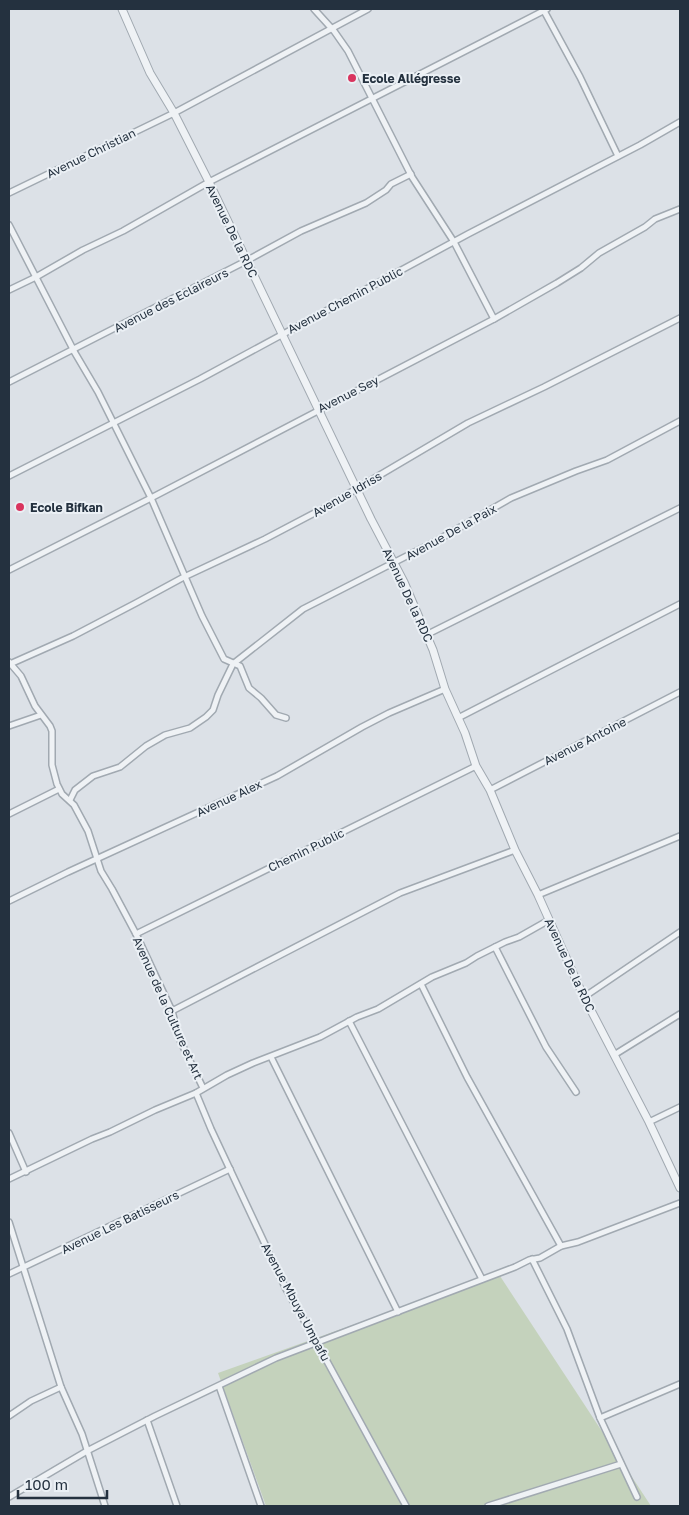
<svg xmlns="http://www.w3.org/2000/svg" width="689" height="1515" font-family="'Golos Text',sans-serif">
  <rect width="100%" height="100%" fill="#dce1e7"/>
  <!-- green -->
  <path fill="#c4d2bc" d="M498 1273 651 1506H266L218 1373Z"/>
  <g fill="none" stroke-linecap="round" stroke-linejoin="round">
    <!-- minor casing -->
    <g stroke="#a1a9b1" stroke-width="8">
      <g id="minor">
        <path d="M314 9 334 31 348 51 412 177 454 242 494 319"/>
        <path d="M543 9 580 77 618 156"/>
        <path d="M9 193 174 113 368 9"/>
        <path d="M9 225 75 353 98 392 151 498 202 616 224 659 240 666 249 688 261 698 276 715 286 718"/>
        <path d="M9 290 36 277 83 250 123 231 209 182 547 9"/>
        <path d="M9 382 246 261 301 231 366 203 386 190 391 184 411 174"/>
        <path d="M9 476 200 379 468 234 640 145 680 122"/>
        <path d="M9 570 151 498 494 319 557 283 581 268 599 253 645 227 655 219 680 209"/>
        <path d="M426 635 680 508"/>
        <path d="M9 662 21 676 35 706 50 726 52 731V765L57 784 62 794 74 805 88 831 101 871 112 889 136 934 172 1011 179 1038 203 1088"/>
        <path d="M10 664 73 636 136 603 182 578 265 539 324 508 468 423 544 387 680 318"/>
        <path d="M458 718 680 604"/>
        <path d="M9 726 41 715"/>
        <path d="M490 790 680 692"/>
        <path d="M70 800 75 790 93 776 120 767 146 746 165 735 190 728 206 717 213 710 218 695 233 664 303 609 436 541 511 498 576 471 607 460 680 421"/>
        <path d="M9 814 59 789"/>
        <path d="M538 895 680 836"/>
        <path d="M9 901 68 872 277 776 362 727 389 713 445 689"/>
        <path d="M136 934 476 766"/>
        <path d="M495 947 546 1047 576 1092"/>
        <path d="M421 984 467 1077 561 1246"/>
        <path d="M584 997 680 932"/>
        <path d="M172 1011 400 893 515 850"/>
        <path d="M349 1021 482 1279"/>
        <path d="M614 1055 680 1014"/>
        <path d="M271 1057 398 1312"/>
        <path d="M196 1093 211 1129 286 1289 317 1343 406 1506"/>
        <path d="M649 1122 680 1107"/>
        <path d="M9 1133 26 1172"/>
        <path d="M9 1179 92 1139 110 1132 155 1110 196 1093 227 1075 253 1063 320 1037 357 1017 378 1009 432 977 466 963 477 956 505 942 519 937 549 920"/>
        <path d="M9 1222 61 1387 82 1434 105 1506"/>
        <path d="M532 1259 567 1329 600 1418 637 1497"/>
        <path d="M9 1274 230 1169"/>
        <path d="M219 1386 261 1506"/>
        <path d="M9 1416 31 1401 61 1387"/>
        <path d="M600 1418 680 1384"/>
        <path d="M147 1420 177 1506"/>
        <path d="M9 1497 87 1451 155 1416 276 1358 515 1267 529 1260 540 1258 561 1246 578 1242 680 1203"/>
        <path d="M488 1506 621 1464"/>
      </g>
    </g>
    <!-- tertiary casing -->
    <g stroke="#a1a9b1" stroke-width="9">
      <path id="tertiary" d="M122 9 150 73 174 113 209 182 371 519 404 582 433 650 445 689 465 733 476 766 490 790 515 850 538 895 582 993 649 1122 680 1188"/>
    </g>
    <!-- minor -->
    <use href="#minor" stroke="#eff2f5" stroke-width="5"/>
    <!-- tertiary -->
    <use href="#tertiary" stroke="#eff2f5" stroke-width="7"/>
  </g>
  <!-- markers -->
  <g fill="#d9345e" stroke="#ebf0f5" stroke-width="2">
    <circle cx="352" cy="78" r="5"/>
    <circle cx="20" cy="507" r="5"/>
  </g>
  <g text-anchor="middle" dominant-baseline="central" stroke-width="4" stroke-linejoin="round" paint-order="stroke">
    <!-- poi labels -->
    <g font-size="12" font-weight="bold" fill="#24313f" stroke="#ebf0f5" text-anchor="start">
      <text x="362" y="78">Ecole Allégresse</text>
      <text x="30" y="507">Ecole Bifkan</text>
    </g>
    <!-- street labels -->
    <g font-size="12" fill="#24313f" stroke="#ebf0f5">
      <text transform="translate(91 153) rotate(-26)">Avenue Christian</text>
      <text transform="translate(232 231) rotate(64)">Avenue De la RDC</text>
      <text transform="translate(171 300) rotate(-27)">Avenue des Eclaireurs</text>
      <text transform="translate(345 300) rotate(-28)">Avenue Chemin Public</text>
      <text transform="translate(348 394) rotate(-27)">Avenue Sey</text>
      <text transform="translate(347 494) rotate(-30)">Avenue Idriss</text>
      <text transform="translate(451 532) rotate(-29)">Avenue De la Paix</text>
      <text transform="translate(408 595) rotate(65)">Avenue De la RDC</text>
      <text transform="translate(585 741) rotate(-27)">Avenue Antoine</text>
      <text transform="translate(229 798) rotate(-25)">Avenue Alex</text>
      <text transform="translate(306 850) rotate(-26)">Chemin Public</text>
      <text transform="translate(570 965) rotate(65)">Avenue De la RDC</text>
      <text transform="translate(168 1008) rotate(66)">Avenue de la Culture et Art</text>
      <text transform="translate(120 1222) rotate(-26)">Avenue Les Batisseurs</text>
      <text transform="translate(296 1302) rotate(62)">Avenue Mbuya Umpafu</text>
    </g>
  </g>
  <!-- border -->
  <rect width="689" height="1515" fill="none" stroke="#24313f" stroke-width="20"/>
  <!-- scale -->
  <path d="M18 1490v8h89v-8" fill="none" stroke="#24313f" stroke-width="2.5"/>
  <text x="25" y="1490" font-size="15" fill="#24313f" stroke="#ebf0f5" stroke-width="4" paint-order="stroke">100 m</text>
</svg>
